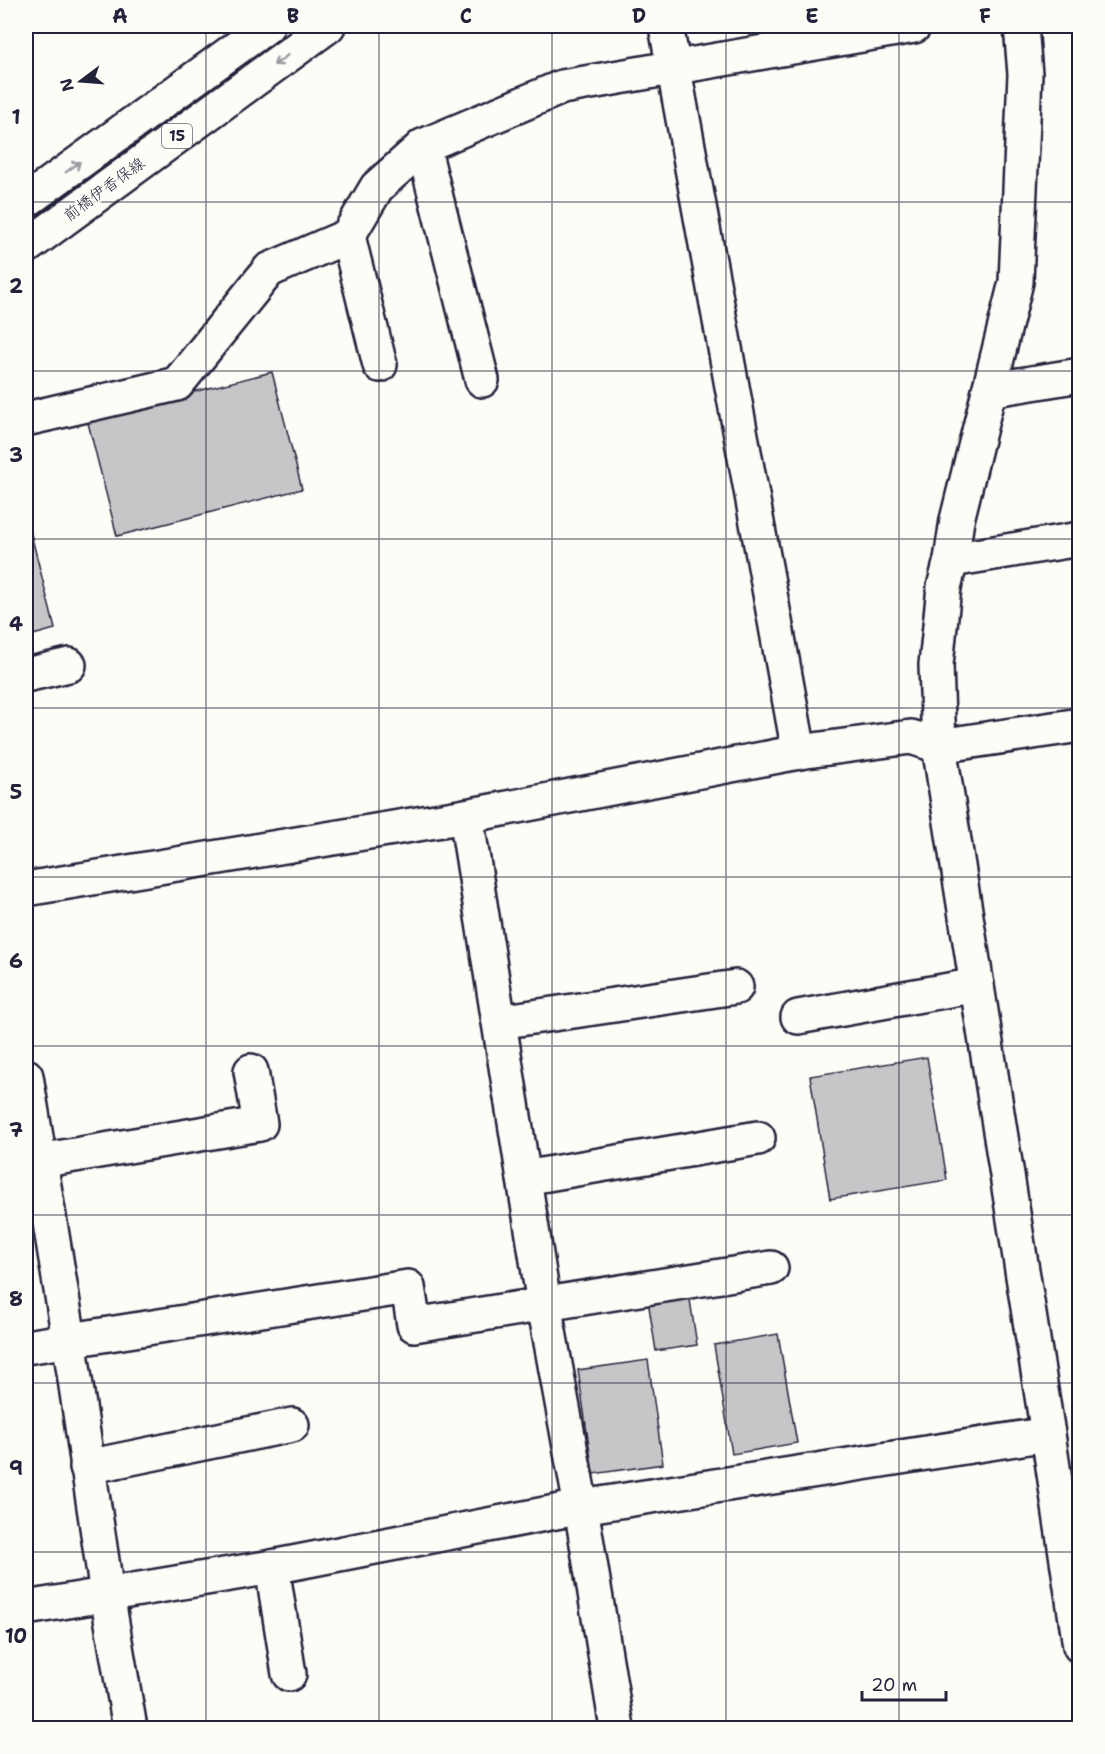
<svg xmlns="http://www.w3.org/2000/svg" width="1105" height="1754" font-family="'Shantell Sans','Klee One',sans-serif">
  <rect width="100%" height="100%" fill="#fdfcf7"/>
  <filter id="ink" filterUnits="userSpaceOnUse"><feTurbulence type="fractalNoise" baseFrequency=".0167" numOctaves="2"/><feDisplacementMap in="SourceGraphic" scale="12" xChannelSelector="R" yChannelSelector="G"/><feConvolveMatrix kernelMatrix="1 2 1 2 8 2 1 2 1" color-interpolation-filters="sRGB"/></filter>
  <g filter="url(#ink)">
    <!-- building -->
    <g fill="#c6c6c8" stroke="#22223b" stroke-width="1.5">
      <path d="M272 372 302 489 117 536 87 419Z"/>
      <path d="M30 530 55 629 26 637V531Z"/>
      <path d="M927 1057 947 1180 830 1199 810 1076Z"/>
      <path d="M688 1287 697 1345 656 1351 647 1294Z"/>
      <path d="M778 1334 797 1443 732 1454 714 1345Z"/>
      <path d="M648 1360 663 1464 593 1474 578 1370Z"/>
    </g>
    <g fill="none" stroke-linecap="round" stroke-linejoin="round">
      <!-- minor casing -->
      <g stroke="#22223b" stroke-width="38">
        <g id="minor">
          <path d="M666 26 799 752"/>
          <path d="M1021 26 1025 74 1016 282 957 520 951 560 944 587 936 665 939 746 1048 1434 1080 1646"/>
          <path d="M423 146 482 380"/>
          <path d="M348 236 380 365"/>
          <path d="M989 390 1080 375"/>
          <path d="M26 419 177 384 269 270 348 236 377 187 423 146 562 87 914 26"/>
          <path d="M951 560 1080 539"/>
          <path d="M26 675 69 665"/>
          <path d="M26 889 466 816"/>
          <path d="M798 1017 977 985"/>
          <path d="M499 1022 736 987"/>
          <path d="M26 1076 69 1339 107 1594 130 1728"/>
          <path d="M39 1161 260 1124 251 1071"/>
          <path d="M524 1178 758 1138"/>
          <path d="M26 1347 408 1287 414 1325 771 1268"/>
          <path d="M87 1467 292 1425"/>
          <path d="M272 1567 289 1674"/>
          <path d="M26 1608 272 1567 581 1507 1048 1434"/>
          <path d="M617 1728 581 1507 544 1304 466 816 799 752 911 737 939 746 1080 725"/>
        </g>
      </g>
      <!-- major casing -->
      <g stroke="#22223b" stroke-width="38">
        <g id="major">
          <path d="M26 201 267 26"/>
          <path d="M26 247 328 26"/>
        </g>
      </g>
      <!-- minor -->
      <use href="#minor" stroke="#fdfcf7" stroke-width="33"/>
      <!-- major -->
      <use href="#major" stroke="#fdfcf7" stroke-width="33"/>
    </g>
    <!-- one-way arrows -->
    <defs><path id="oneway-shaft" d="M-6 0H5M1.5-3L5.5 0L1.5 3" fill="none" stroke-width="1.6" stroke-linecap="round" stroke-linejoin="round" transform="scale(1.5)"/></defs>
    <g stroke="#9a9aa2">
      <use href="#oneway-shaft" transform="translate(281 60) rotate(144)"/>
      <use href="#oneway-shaft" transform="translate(73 167) rotate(-36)"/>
    </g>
  </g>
  <!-- grid -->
  <path fill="none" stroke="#22223b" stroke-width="1.5" stroke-opacity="0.55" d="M206 26V1728M379 26V1728M552 26V1728M726 26V1728M899 26V1728M26 202H1080M26 371H1080M26 539H1080M26 708H1080M26 877H1080M26 1046H1080M26 1215H1080M26 1383H1080M26 1552H1080"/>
  <g text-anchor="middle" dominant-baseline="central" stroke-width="4.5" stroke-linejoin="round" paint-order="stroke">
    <!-- shield labels -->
    <rect fill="#fdfcf7" stroke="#646373" stroke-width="1.5" x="162" y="124" width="30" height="24" rx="4.5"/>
    <g font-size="15" font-weight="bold" fill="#22223b">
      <text x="177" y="136">15</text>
    </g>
    <!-- street labels -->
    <g font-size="16" fill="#22223b" stroke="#fdfcf7">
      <text transform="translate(104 189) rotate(-36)">前橋伊香保線</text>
    </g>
  </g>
  <!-- margin -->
  <rect width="1105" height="1754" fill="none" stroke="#fdfcf7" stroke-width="66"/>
  <!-- north arrow -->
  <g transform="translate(81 81) rotate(254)" stroke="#fdfcf7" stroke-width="4.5" paint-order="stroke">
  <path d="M0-4.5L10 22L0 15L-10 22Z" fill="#22223b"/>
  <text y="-9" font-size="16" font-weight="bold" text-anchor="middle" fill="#22223b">N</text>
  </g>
  <!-- scale -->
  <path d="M862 1691v9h84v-9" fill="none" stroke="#22223b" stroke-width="3"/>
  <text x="871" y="1691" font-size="18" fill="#22223b" stroke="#fdfcf7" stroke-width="4.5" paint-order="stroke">20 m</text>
  <rect x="33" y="33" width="1039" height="1688" fill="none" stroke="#22223b" stroke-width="2"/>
  <g font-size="20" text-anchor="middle" font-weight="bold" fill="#22223b">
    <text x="120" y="23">A</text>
    <text x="293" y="23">B</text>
    <text x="466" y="23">C</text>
    <text x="639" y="23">D</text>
    <text x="812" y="23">E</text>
    <text x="985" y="23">F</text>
    <text x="16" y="124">1</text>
    <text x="16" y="293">2</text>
    <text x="16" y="462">3</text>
    <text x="16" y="631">4</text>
    <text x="16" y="799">5</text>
    <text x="16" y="968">6</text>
    <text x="16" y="1137">7</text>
    <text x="16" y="1306">8</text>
    <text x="16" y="1475">9</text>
    <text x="16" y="1643">10</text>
  </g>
</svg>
